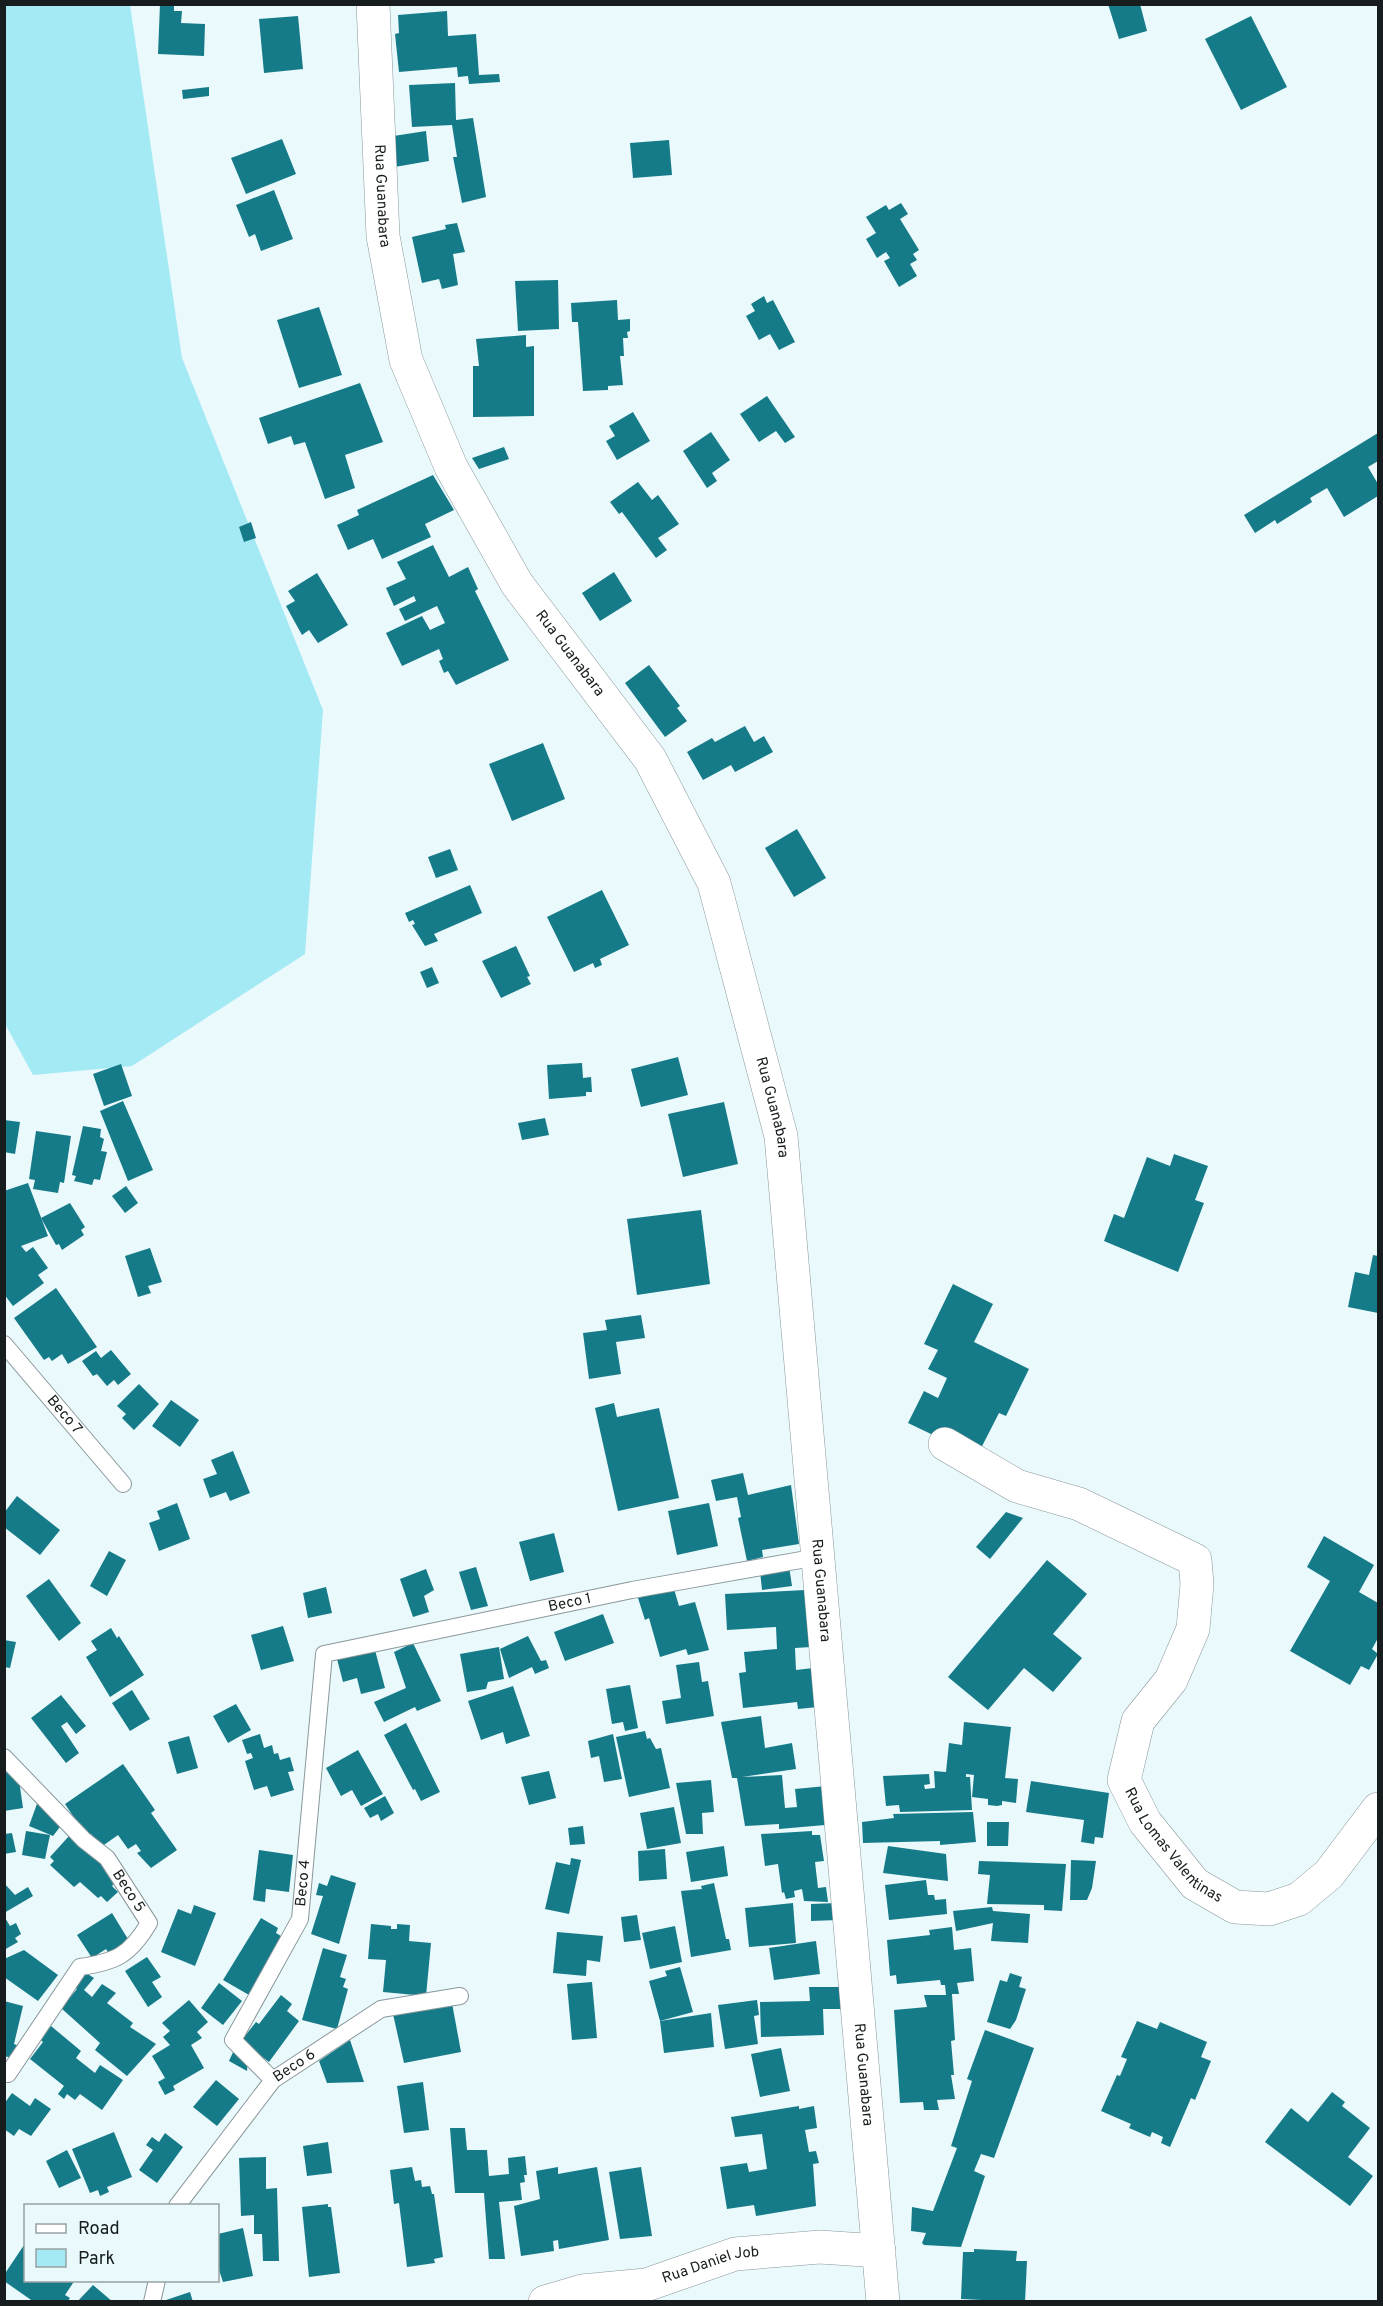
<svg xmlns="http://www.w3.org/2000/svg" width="1383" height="2306" font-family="Overpass,sans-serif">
  <rect width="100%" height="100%" fill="#eaf9fc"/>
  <!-- green -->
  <path fill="#a3eaf5" d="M4 5H130L182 358 323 710 305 954 132 1066 33 1075 4 1022Z"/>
  <!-- building -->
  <g fill="#167b88">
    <path d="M160 4H174V11H182L181 23 205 24 204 56 158 54Z"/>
    <path d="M1108 4H1140L1147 31 1119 39Z"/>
    <path d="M447 11 448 36 476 34 479 75 499 74 500 82 469 84 468 76 458 77 457 67 399 72 395 34 399 33 398 15Z"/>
    <path d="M298 16 303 69 264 73 259 19Z"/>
    <path d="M1251 16 1287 87 1241 110 1205 39Z"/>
    <path d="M455 83 456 120 473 118 486 197 462 203 453 157H457L452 125 412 127 409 85Z"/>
    <path d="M209 87V96L183 99 182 90Z"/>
    <path d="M426 131 429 161 389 168 387 137Z"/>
    <path d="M282 139 296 174 246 194 231 158Z"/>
    <path d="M669 140 672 175 633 178 630 143Z"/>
    <path d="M274 190 293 239 261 251 255 234 249 237 236 205Z"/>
    <path d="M901 203 908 214 900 219 919 250 913 254 917 260 910 264 917 276 899 287 884 261 890 258 886 252 877 258 866 239 876 233 866 217 886 205 889 210Z"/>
    <path d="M457 223 465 252 453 254 458 285 442 289 439 279 422 283 412 237 446 229 445 225Z"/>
    <path d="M558 280 559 329 518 331 515 281Z"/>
    <path d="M764 296 767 303 773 300 795 342 779 350 770 334 759 340 746 316 755 311 751 304Z"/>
    <path d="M617 300 618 320 630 319V331L627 332 628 338H623L624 356H620L623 385 608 386V390L583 391 578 322H572L571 303Z"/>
    <path d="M319 307 342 375 299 388 277 320Z"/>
    <path d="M526 335V347L534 346V416L473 417V366H479L476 339Z"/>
    <path d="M360 383 383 442 345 455 355 488 325 499 305 442 294 445 291 436 268 444 259 418Z"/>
    <path d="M767 396 795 437 785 443 776 431 759 442 740 414Z"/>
    <path d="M633 412 650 441 617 460 606 441 615 436 609 426Z"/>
    <path d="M711 432 730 460 712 473 717 481 707 488 683 451Z"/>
    <path d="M1378 433V461L1368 467 1378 484V496L1344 517 1327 488 1310 498 1312 502 1277 524 1275 520 1255 533 1244 515Z"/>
    <path d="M504 447 509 459 479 469 472 458Z"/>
    <path d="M433 475 454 510 425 524 431 537 382 559 373 539 348 550 337 525 359 515 357 510Z"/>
    <path d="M638 482 652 500 658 495 679 524 658 538 667 550 656 558 622 512 619 514 610 502Z"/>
    <path d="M251 522 256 538 244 542 239 527Z"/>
    <path d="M433 545 449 577 468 567 478 589 475 591 509 660 456 685 448 671 444 673 439 661 443 659 439 649 402 666 386 633 422 616 430 630 445 623 437 606 405 621 399 609 416 601 414 596 394 606 386 588 406 579 397 562Z"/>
    <path d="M614 572 632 601 600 621 582 593Z"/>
    <path d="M317 573 348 625 318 643 309 630 302 635 286 606 295 601 288 591Z"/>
    <path d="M649 665 680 706 677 708 687 721 665 737 625 683Z"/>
    <path d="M745 726 754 742 764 736 773 752 735 772 731 765 703 780 687 752 712 738 715 742Z"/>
    <path d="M543 743 565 799 512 821 489 764Z"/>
    <path d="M797 829 826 878 794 897 765 848Z"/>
    <path d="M450 849 458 870 436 878 428 857Z"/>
    <path d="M470 885 482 913 434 934 438 941 425 946 412 925 415 924 413 920 409 922 405 913Z"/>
    <path d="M602 890 629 945 600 959 602 965 595 968 593 963 574 972 547 917Z"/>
    <path d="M516 946 530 976 527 977 531 984 501 998 482 961Z"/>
    <path d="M432 967 439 983 427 988 420 972Z"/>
    <path d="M678 1057 688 1095 641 1107 631 1069Z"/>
    <path d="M582 1063 583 1078 591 1077 592 1092H586V1096L549 1099 547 1065Z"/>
    <path d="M121 1064 132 1096 104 1106 93 1074Z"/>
    <path d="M123 1101 153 1170 128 1181 100 1111Z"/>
    <path d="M724 1102 738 1164 683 1177 668 1114Z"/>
    <path d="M545 1118 549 1135 522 1140 518 1123Z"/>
    <path d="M4 1120 20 1122 15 1154 4 1152Z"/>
    <path d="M83 1126 101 1129 100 1137 104 1139 101 1151 107 1152 100 1180 94 1179 92 1185 74 1181 76 1176 72 1175Z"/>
    <path d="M36 1131 71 1136 64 1183 60 1182 58 1193 33 1189 35 1180 29 1179Z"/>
    <path d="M1174 1154 1208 1166 1195 1200 1204 1203 1178 1272 1104 1241 1114 1214 1124 1218 1147 1157 1170 1166Z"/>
    <path d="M28 1183 48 1236 21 1246 26 1252 33 1247 48 1268 38 1275 44 1283 13 1306 4 1294V1191Z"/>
    <path d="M126 1186 138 1203 125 1213 112 1196Z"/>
    <path d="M70 1203 85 1227 81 1230 84 1235 62 1250 59 1244 56 1245 41 1218Z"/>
    <path d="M701 1210 710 1284 637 1295 627 1219Z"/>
    <path d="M150 1248 162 1282 148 1286 151 1293 138 1297 125 1256Z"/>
    <path d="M1373 1255 1378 1256V1313L1348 1307 1355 1272 1369 1275Z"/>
    <path d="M953 1284 993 1304 974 1342 1029 1369 1006 1416 999 1413 977 1456 908 1423 924 1391 938 1398 947 1378 928 1369 938 1350 924 1344Z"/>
    <path d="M56 1288 97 1347 68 1364 62 1354 52 1361 49 1357 44 1360 14 1318Z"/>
    <path d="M641 1315 645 1338 616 1342 621 1374 589 1379 583 1333 607 1330 605 1320Z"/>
    <path d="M111 1350 131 1374 118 1385 114 1380 107 1386 97 1374 93 1376 82 1361 96 1351 101 1358Z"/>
    <path d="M139 1384 159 1404 134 1430 122 1418 126 1414 117 1406Z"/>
    <path d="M171 1400 199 1420 180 1447 152 1426Z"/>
    <path d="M614 1403 617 1417 659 1408 679 1498 618 1511 595 1408Z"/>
    <path d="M233 1451 250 1493 230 1501 226 1492 210 1498 203 1479 217 1474 211 1460Z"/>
    <path d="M743 1473 748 1495 791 1485 799 1544 762 1550 763 1557 747 1561 738 1518 741 1517 737 1497 716 1501 711 1480Z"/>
    <path d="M17 1496 60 1530 40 1555 4 1527V1513Z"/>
    <path d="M177 1503 190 1539 159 1551 149 1523 160 1519 157 1511Z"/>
    <path d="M709 1503 718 1546 677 1555 668 1511Z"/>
    <path d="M1006 1512 1023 1518 990 1559 976 1547Z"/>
    <path d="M554 1533 564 1572 530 1581 519 1542Z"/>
    <path d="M1324 1536 1374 1565 1359 1592 1378 1603V1638L1372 1649 1378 1654 1369 1670 1361 1666 1350 1685 1290 1651 1330 1581 1307 1567Z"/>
    <path d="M109 1551 126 1560 107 1596 90 1586Z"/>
    <path d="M1047 1560 1087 1594 1053 1634 1082 1658 1053 1692 1024 1668 988 1710 948 1677Z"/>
    <path d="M789 1566 792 1586 762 1590 760 1571Z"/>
    <path d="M476 1567 488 1606 471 1610 459 1572Z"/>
    <path d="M426 1569 434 1590 424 1596 429 1612 413 1617 400 1579Z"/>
    <path d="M49 1579 81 1623 59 1641 26 1596Z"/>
    <path d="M326 1587 332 1613 308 1618 303 1593Z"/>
    <path d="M674 1589 679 1606 695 1602 709 1650 688 1655 686 1649 660 1657 649 1618 645 1620 638 1598Z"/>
    <path d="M805 1590 811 1647 795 1648 796 1670 813 1668 818 1707 798 1709 797 1702 743 1708 739 1673 746 1672 744 1652 777 1649 776 1627 727 1630 725 1594Z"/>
    <path d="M603 1614 614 1643 565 1661 554 1632Z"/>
    <path d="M283 1626 294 1661 261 1670 251 1635Z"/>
    <path d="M111 1628 117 1638 119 1636 144 1675 110 1697 86 1657 97 1650 91 1641Z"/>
    <path d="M528 1636 541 1661 546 1660 549 1668 535 1674 532 1667 509 1678 500 1649Z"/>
    <path d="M4 1640 16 1642 10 1668 4 1667Z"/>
    <path d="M413 1643 441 1701 417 1711 415 1707 384 1722 374 1702 406 1688 394 1652Z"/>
    <path d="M499 1647 504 1679 488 1682 486 1689 467 1692 460 1654Z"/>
    <path d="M375 1650 385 1688 361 1694 357 1678 343 1682 337 1659Z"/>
    <path d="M699 1662 702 1682 708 1681 714 1716 666 1724 662 1701 681 1698 676 1665Z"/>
    <path d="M630 1685 638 1728 625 1731 623 1722 612 1724 606 1689Z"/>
    <path d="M513 1686 530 1736 506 1744 503 1732 481 1740 468 1701Z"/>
    <path d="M132 1690 150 1719 130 1731 112 1703Z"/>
    <path d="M61 1695 86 1726 76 1734 67 1722 61 1726 79 1753 66 1763 31 1718Z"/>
    <path d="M236 1704 251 1730 228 1743 213 1716Z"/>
    <path d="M761 1716 765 1748 792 1743 796 1769 742 1777 782 1775 785 1808 797 1807 795 1789 826 1786 829 1819H824L825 1825 779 1829V1824L745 1826 737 1778H732L721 1722Z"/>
    <path d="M964 1722 1011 1727 1005 1778 1018 1779 1016 1803 1002 1801V1805L997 1806 988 1805V1799L972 1797 974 1775 966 1774V1777H970L972 1810 900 1812 899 1805 886 1806 883 1776 929 1774 930 1784 924 1785 925 1789 935 1788 934 1771 946 1772 949 1743 962 1745Z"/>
    <path d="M406 1723 440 1792 421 1801 415 1789 413 1790 384 1735Z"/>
    <path d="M645 1731 647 1739 650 1738 656 1749 661 1748 670 1788 629 1797 616 1737Z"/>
    <path d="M260 1734 264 1748 272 1745 274 1754 278 1753 280 1760 290 1757 294 1771 288 1772 294 1790 271 1797 267 1786 254 1790 245 1761 253 1758 251 1753 247 1754 242 1740Z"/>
    <path d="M613 1734 622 1779 604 1782 599 1756 591 1758 588 1741Z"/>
    <path d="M189 1736 198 1768 177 1774 168 1742Z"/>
    <path d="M358 1750 383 1794 361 1806 352 1790 341 1796 326 1768Z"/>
    <path d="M123 1764 155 1810 151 1813 177 1850 151 1868 137 1853 141 1851 136 1844 128 1849 118 1835 101 1847 91 1834 87 1837 65 1804Z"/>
    <path d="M4 1769 19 1780 23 1808 4 1811Z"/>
    <path d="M549 1771 556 1798 529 1805 521 1777Z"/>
    <path d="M711 1780 714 1812 702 1813 703 1834H686L676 1783Z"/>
    <path d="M1031 1781 1109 1793 1103 1838 1095 1837 1094 1844 1081 1842 1084 1820 1026 1812Z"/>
    <path d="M385 1796 394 1813 381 1821 378 1814 370 1818 364 1808Z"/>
    <path d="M38 1801 63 1823 53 1836 29 1826Z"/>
    <path d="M674 1807 681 1843 647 1849 640 1813Z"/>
    <path d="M973 1812 976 1842 940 1845V1841L863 1843 862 1822 894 1818 893 1814Z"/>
    <path d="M987 1822H1009L1008 1846H987Z"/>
    <path d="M583 1826 585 1844 570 1845 568 1828Z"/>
    <path d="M26 1831 50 1835 45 1859 22 1855Z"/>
    <path d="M812 1831V1835H820L824 1861 815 1862 818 1888 826 1887 828 1902 804 1901 802 1889 794 1891 795 1897 786 1899 784 1892 782 1893 778 1864 765 1866 761 1834Z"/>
    <path d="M12 1833 16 1852 4 1854V1834Z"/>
    <path d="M69 1836 118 1879 112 1886 118 1892 107 1902 101 1896 98 1898 80 1882 74 1887 50 1865 54 1861 50 1857Z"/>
    <path d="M724 1846 728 1876 691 1882 686 1852Z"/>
    <path d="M888 1846 946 1854 948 1881 883 1873Z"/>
    <path d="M665 1849 667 1879 639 1881 638 1851Z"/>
    <path d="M259 1850 293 1855 289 1892 266 1889 265 1902 253 1900Z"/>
    <path d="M571 1858 581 1860 569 1914 545 1909 556 1862 570 1865Z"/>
    <path d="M1071 1860 1096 1861 1092 1888 1087 1900H1070Z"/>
    <path d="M979 1861 1066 1864 1062 1911 1044 1910V1905L987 1904 990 1875 978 1874Z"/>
    <path d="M331 1875 356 1883 339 1944 311 1934 323 1896 316 1895 319 1883 327 1886Z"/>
    <path d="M926 1880 928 1895H934L935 1900 946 1899 947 1914 889 1920 885 1885Z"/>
    <path d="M4 1883 15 1895 28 1887 33 1896 4 1913Z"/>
    <path d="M714 1883 726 1939H729L731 1950 691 1957 681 1891 702 1889 701 1886Z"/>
    <path d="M793 1903 796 1943 749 1947 745 1908Z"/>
    <path d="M837 1903 838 1920 811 1921V1904Z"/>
    <path d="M194 1905 216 1913 195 1966 161 1952 178 1909 191 1914Z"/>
    <path d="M992 1907 993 1911 1030 1914 1028 1943 991 1941 993 1923 956 1931 953 1911Z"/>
    <path d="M112 1913 131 1944 111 1957 106 1949 92 1958 77 1935Z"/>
    <path d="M637 1915 641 1940 624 1942 621 1917Z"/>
    <path d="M4 1916 10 1926 16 1923 21 1934 15 1938 18 1942 4 1950Z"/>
    <path d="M261 1918 278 1928 276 1933 281 1936 249 1995 223 1980Z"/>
    <path d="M371 1924 391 1926V1929H397V1924L410 1925 409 1941 431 1943 426 1996 383 1992 386 1960 368 1959Z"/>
    <path d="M675 1926 682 1962 650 1969 642 1933Z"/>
    <path d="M952 1927 954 1950 971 1948 974 1981 957 1983 959 1994H952L955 2040 951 2041 954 2075H951L955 2099 937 2100 939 2110H924L923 2102 900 2103 894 2010 927 2007 924 1995H946L945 1985H941L940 1980 897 1984 896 1975 890 1976 887 1940 930 1935 929 1930Z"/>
    <path d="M557 1932 603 1936 600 1962 587 1960 586 1976 553 1973Z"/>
    <path d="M816 1941 820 1974 774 1980 769 1948Z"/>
    <path d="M323 1948 347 1955 340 1977 346 1979 343 1987 348 1989 337 2029 302 2020Z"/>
    <path d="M24 1950 58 1975 38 2001 4 1977V1959Z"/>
    <path d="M147 1957 161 1977 152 1982 162 1997 148 2007 125 1971Z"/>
    <path d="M680 1967 693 2012 660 2021 649 1981 667 1976 665 1971Z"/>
    <path d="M83 1971 94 1978 84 1990 92 1997 102 1984 116 1993 107 2003 133 2023 130 2027 156 2044 127 2076 95 2050 100 2043 61 2008 77 1989 73 1986Z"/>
    <path d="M1010 1973 1022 1977 1019 1987 1026 1989 1016 2020 1010 2029 987 2022 1000 1980 1007 1982Z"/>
    <path d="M592 1982 597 2038 572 2040 567 1984Z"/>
    <path d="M219 1983 242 2001 223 2025 201 2008Z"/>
    <path d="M809 1987H841L843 2009H823L824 2035 761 2037 760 2002 810 2001Z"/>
    <path d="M281 1995 292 2004 287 2011 299 2021 269 2062 241 2041 256 2022 259 2024Z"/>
    <path d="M189 2000 208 2022 197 2032 202 2038 191 2045 204 2068 173 2086 175 2090 165 2095 158 2082 165 2078 152 2056 170 2045 163 2037 170 2031 162 2023Z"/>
    <path d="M757 2000 759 2015 754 2016 758 2044 725 2049 718 2005Z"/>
    <path d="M4 2001 23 2006 14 2044 19 2046 16 2059 4 2056Z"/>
    <path d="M452 2003 461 2052 404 2063 393 2014Z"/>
    <path d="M711 2013 714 2047 664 2053 660 2021Z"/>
    <path d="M1137 2021 1157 2029 1160 2022 1207 2042 1201 2057 1211 2061 1195 2100 1191 2098 1170 2147 1161 2143 1163 2137 1152 2132 1150 2137 1129 2128 1131 2124 1101 2111 1117 2075 1120 2076 1127 2059 1121 2057Z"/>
    <path d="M51 2026 81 2051 76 2058 95 2073 100 2065 123 2080 102 2110 80 2094 75 2100 67 2094 64 2099 58 2094 64 2086 30 2059 43 2042 40 2039Z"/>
    <path d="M985 2030 1034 2048 994 2158 981 2154 974 2171 985 2176 961 2247 924 2245 922 2243 926 2233 911 2231 912 2207 933 2211 957 2148 951 2146 972 2081 967 2079Z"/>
    <path d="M350 2040 364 2082 327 2083 319 2061Z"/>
    <path d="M781 2048 790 2091 760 2097 751 2054Z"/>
    <path d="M234 2050 248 2058 247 2071 229 2061Z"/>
    <path d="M216 2080 239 2099 217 2126 193 2107Z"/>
    <path d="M423 2082 429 2130 404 2133 397 2086Z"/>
    <path d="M1332 2092 1345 2102 1342 2106 1370 2128 1348 2157 1373 2176 1350 2206 1265 2142 1291 2108 1308 2122Z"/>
    <path d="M12 2093 30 2106 35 2098 51 2109 31 2136 19 2129 14 2136 4 2129V2104Z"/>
    <path d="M799 2106V2109L814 2106 817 2128 805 2130 809 2152 816 2151 819 2163 813 2164 816 2206 756 2216 754 2205 727 2209 720 2167 747 2163 749 2172 767 2169 762 2134 735 2137 731 2117Z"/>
    <path d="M450 2128H465L467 2150H487L489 2176 509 2174 508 2158 525 2156 527 2175H524L525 2182 520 2183 522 2200 499 2202 505 2259H489L484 2193H455Z"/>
    <path d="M114 2132 132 2177 107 2187 109 2192 100 2196 98 2190 90 2193 72 2149Z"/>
    <path d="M165 2133 183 2147 157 2183 139 2170 153 2150 146 2145 152 2137 159 2142Z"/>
    <path d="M328 2142 332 2173 307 2176 303 2146Z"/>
    <path d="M67 2150 81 2178 59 2188 46 2161Z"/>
    <path d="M266 2157V2189L277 2188 279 2261H263L262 2234H254V2215L241 2216 239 2158Z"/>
    <path d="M412 2167 415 2181 421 2180 422 2187 430 2186 432 2194H434L443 2257 434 2259 435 2263 407 2267 399 2203 394 2204 390 2170Z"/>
    <path d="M558 2167V2174L597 2167 609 2240 559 2249 558 2240 553 2241 554 2251 521 2256 514 2206 540 2199 536 2171Z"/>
    <path d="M641 2167 652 2236 620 2239 609 2172Z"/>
    <path d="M328 2204V2207H331L340 2273 309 2277 302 2207Z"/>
    <path d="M243 2228 253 2276 223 2282 218 2267V2234Z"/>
    <path d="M26 2242V2280H75L65 2295 70 2298 67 2302H34L4 2281V2275Z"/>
    <path d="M974 2249 1017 2251 1016 2261H1027L1025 2302 961 2299 963 2252H974Z"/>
    <path d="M93 2285 113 2302H77Z"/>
    <path d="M190 2292 193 2302H163V2301Z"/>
  </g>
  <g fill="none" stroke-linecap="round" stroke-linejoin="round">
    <!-- service casing -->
    <g stroke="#89979a" stroke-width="18">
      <g id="service">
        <path id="s1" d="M4 1344 123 1484"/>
        <path id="s2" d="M4 1757 84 1840 107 1858 149 1923C130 1955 116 1962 80 1967L8 2074 4 2072"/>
        <path id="s3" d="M273 2080 233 2040 300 1919 324 1654 632 1590 818 1557"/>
        <path id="s4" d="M177 2206 273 2080 381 2009 460 1996"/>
        <path d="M152 2302 157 2280"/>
      </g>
    </g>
    <!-- minor casing -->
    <g stroke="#89979a" stroke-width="34">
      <g id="minor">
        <path id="s5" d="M373 4 383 236 406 360 451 467 517 584 650 759 714 883 781 1136 883 2302"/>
        <path id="s6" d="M945 1444 1017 1486 1079 1504 1195 1560 1197 1584 1193 1629 1171 1680 1138 1721 1124 1780 1145 1822 1195 1884 1235 1907 1269 1909 1299 1899 1329 1874 1378 1809"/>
        <path id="s7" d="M545 2302 582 2291 646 2285 735 2254 820 2247 879 2251"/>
      </g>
    </g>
    <!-- service -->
    <use href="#service" stroke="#fff" stroke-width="16"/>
    <!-- minor -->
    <use href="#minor" stroke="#fff" stroke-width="33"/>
  </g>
  <g text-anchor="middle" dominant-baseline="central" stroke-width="4.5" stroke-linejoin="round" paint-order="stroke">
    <!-- street labels -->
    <g font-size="15" fill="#171d1e" stroke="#eaf9fc">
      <text stroke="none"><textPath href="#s5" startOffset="192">Rua Guanabara</textPath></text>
      <text stroke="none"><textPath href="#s5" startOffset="696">Rua Guanabara</textPath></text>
      <text stroke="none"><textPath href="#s5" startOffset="1200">Rua Guanabara</textPath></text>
      <text stroke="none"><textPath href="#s1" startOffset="93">Beco 7</textPath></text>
      <text stroke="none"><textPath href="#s5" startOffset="1686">Rua Guanabara</textPath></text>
      <text stroke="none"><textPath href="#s3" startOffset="712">Beco 1</textPath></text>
      <text stroke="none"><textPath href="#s6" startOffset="598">Rua Lomas Valentinas</textPath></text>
      <text stroke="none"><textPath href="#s3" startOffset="231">Beco 4</textPath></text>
      <text stroke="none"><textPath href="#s2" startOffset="184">Beco 5</textPath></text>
      <text stroke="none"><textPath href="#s4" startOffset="184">Beco 6</textPath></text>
      <text stroke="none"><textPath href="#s5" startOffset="2172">Rua Guanabara</textPath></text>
      <text stroke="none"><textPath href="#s7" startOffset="171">Rua Daniel Job</textPath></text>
    </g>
  </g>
  <!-- border -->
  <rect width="1383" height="2306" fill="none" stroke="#171d1e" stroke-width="12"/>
  <!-- legend -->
  <rect x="24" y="2204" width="195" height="78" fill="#eaf9fc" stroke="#96a1a3" stroke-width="1.5"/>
  <rect x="36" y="2224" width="30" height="9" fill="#ffffff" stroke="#96a1a3" stroke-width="1.5"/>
  <text x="78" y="2234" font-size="18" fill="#171d1e">Road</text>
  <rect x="36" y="2249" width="30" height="18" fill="#a3eaf5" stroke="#96a1a3" stroke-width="1.5"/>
  <text x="78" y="2264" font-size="18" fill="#171d1e">Park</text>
</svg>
